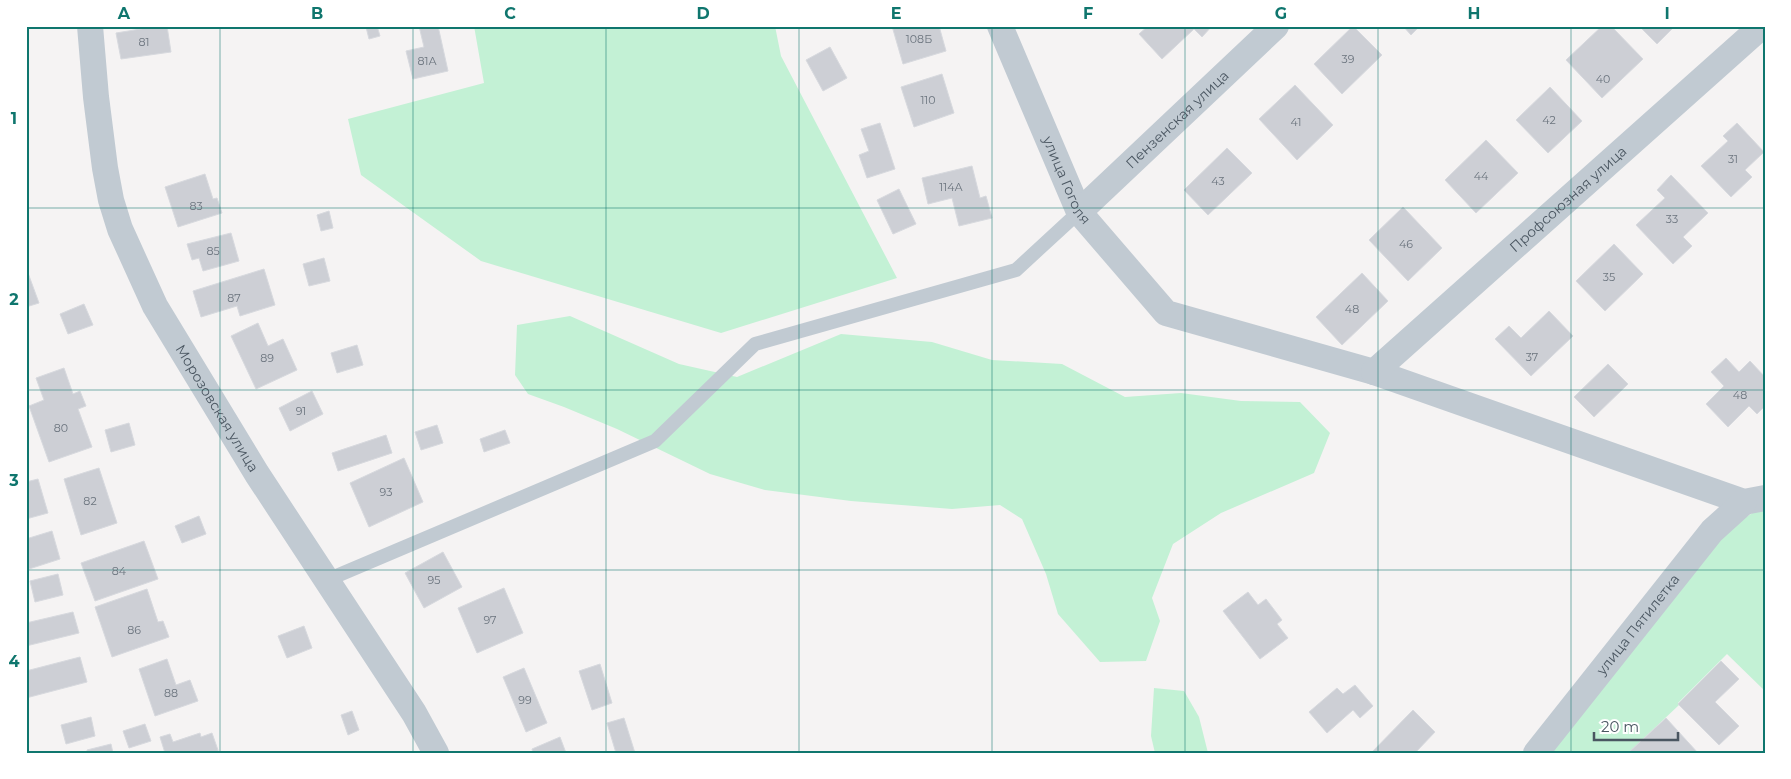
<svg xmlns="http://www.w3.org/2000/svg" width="1791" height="779" font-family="Montserrat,sans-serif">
  <rect width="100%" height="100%" fill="#f5f3f3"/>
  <!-- green -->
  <g fill="#c3f1d5">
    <path d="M474 26H775L781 56 897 278 721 333 481 261 361 175 348 119 484 83Z"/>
    <path d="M570 316 679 364 737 377 841 334 932 342 992 360 1062 364 1125 397 1181 393 1241 401 1300 402 1330 433 1314 473 1221 513 1173 544 1152 598 1160 621 1146 661 1100 662 1058 614 1046 574 1022 519 1000 505 952 509 851 501 765 490 710 474 617 429 564 407 528 394 515 375 517 325Z"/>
    <path d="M1765 509V691L1727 654 1678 703 1679 705 1628 753H1548L1702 550 1740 521 1754 512Z"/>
    <path d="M1154 688 1184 691 1199 717 1208 753H1155L1151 736Z"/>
  </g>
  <!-- building -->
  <g fill="#cdcfd5" stroke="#d7d9de">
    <path d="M159 26H167L171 52 121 59 116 33Z"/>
    <path d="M377 26 380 36 369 39 366 27Z"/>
    <path d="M419 26H438L448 71 413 79 406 51 424 47Z"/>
    <path d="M892 26H939L946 51 903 64Z"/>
    <path d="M1148 26H1212L1202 37 1194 29 1162 59 1139 34Z"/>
    <path d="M1353 26 1382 55 1342 94 1314 64Z"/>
    <path d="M1403 26H1420L1411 35Z"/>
    <path d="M1602 26H1611L1643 59 1602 98 1566 60Z"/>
    <path d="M1639 26H1675L1657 44Z"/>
    <path d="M830 47 847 78 823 91 806 60Z"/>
    <path d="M942 74 954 113 914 127 901 87Z"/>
    <path d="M1295 85 1333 125 1297 160 1259 119Z"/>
    <path d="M1550 87 1582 121 1548 153 1516 120Z"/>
    <path d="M880 123 895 169 867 178 859 155 869 151 861 129Z"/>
    <path d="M1737 123 1764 152 1745 170 1752 177 1731 197 1701 166 1728 141 1723 136Z"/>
    <path d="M1486 140 1518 173 1476 213 1445 180Z"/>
    <path d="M1227 148 1252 173 1208 215 1184 190Z"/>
    <path d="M972 166 980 198 986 196 992 218 959 226 952 198 928 204 922 178Z"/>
    <path d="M205 174 213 199 217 198 222 213 178 227 165 187Z"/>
    <path d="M1671 175 1708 213 1683 237 1692 246 1673 264 1636 225 1665 198 1657 190Z"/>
    <path d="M899 189 916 224 893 234 877 200Z"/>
    <path d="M1403 207 1442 248 1408 281 1369 240Z"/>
    <path d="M329 211 333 228 321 231 317 215Z"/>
    <path d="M231 233 239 261 203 271 199 258 192 260 187 244Z"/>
    <path d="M1614 244 1643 274 1605 311 1576 281Z"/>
    <path d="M324 258 330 281 309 286 303 264Z"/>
    <path d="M264 269 275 305 240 316 237 306 201 317 193 291Z"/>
    <path d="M28 273 39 303 26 307V274Z"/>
    <path d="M1362 273 1388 301 1342 345 1316 317Z"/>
    <path d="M84 304 93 325 68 334 60 314Z"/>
    <path d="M1549 311 1573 336 1531 376 1495 339 1509 326 1521 338Z"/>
    <path d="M258 323 268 346 283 339 297 370 256 389 231 336Z"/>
    <path d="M357 345 363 365 337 373 331 353Z"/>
    <path d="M1726 358 1739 372 1750 361 1765 377V406L1757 414 1749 406 1728 427 1706 404 1724 386 1711 372Z"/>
    <path d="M1608 364 1628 384 1594 417 1574 397Z"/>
    <path d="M64 368 73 394 80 391 86 406 78 409 92 447 49 462 29 406 44 400 36 378Z"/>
    <path d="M312 391 323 414 290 431 279 408Z"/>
    <path d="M129 423 135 445 111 452 105 430Z"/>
    <path d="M437 425 443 443 421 450 415 432Z"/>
    <path d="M505 430 510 443 484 452 480 439Z"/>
    <path d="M386 435 392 453 338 471 332 453Z"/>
    <path d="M404 458 423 502 369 527 350 483Z"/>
    <path d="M99 468 117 523 81 535 64 479Z"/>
    <path d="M38 479 48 513 26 519V482Z"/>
    <path d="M199 516 206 534 182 543 175 526Z"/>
    <path d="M52 531 60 559 26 570V539Z"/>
    <path d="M144 541 158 579 95 601 81 563Z"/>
    <path d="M443 552 462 587 424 608 405 573Z"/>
    <path d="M58 574 63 595 35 602 30 581Z"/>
    <path d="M504 588 523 633 477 653 458 608Z"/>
    <path d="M147 589 158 622 163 621 169 637 112 657 95 607Z"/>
    <path d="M1248 592 1258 605 1266 599 1282 620 1277 624 1288 638 1260 659 1223 611Z"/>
    <path d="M73 612 79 633 26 646V623Z"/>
    <path d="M304 626 312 648 287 658 278 636Z"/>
    <path d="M80 657 87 682 26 698V671Z"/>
    <path d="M167 659 176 685 190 680 198 701 155 716 139 669Z"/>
    <path d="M1721 661 1739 679 1715 702 1739 726 1719 745 1678 704Z"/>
    <path d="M600 664 612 703 592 710 579 671Z"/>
    <path d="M524 668 547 723 526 732 503 677Z"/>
    <path d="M1355 685 1373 706 1360 718 1353 710 1327 733 1309 712 1337 688 1343 694Z"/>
    <path d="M1413 710 1435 732 1415 753H1371Z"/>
    <path d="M352 711 359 730 348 735 341 715Z"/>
    <path d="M91 717 95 736 66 744 61 725Z"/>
    <path d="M624 718 635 753H616L607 723Z"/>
    <path d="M1666 718 1698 753H1628Z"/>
    <path d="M145 724 151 741 129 748 123 731Z"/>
    <path d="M200 733 201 737 212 733 219 753H165L160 737 170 734 173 742Z"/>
    <path d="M560 737 566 753H533L532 749Z"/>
    <path d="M111 744 113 753H87V750Z"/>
  </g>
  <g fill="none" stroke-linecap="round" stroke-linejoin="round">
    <!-- service -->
    <path stroke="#c1cad2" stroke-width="14" d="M327 580 655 441 755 344 1016 270 1079 212"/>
    <!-- minor -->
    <g stroke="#c1cad2" stroke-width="26">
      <path id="s1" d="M90 26 96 97 105 168 111 200 120 229 155 306 257 474 414 713 436 753"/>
      <path id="s2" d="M1000 26 1079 212 1166 313 1374 372 1744 502 1765 498"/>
      <path id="s3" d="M1079 212 1276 26"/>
      <path id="s4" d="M1374 372 1762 26"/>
      <path id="s5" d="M1536 753 1712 531 1744 502"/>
    </g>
  </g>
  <!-- grid -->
  <path fill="none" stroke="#0f766e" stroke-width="1" stroke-opacity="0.55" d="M220 26V753M413 26V753M606 26V753M799 26V753M992 26V753M1185 26V753M1378 26V753M1571 26V753M26 208H1765M26 390H1765M26 570H1765"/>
  <g text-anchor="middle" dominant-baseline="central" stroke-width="5" stroke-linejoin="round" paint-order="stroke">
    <!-- number labels -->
    <g font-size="11" fill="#6b747e">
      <text x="919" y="39">108Б</text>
      <text x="144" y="42">81</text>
      <text x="1348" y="59">39</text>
      <text x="427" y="61">81А</text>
      <text x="1603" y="79">40</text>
      <text x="928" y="100">110</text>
      <text x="1549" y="120">42</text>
      <text x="1296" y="122">41</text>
      <text x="1733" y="159">31</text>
      <text x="1481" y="176">44</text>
      <text x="1218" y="181">43</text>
      <text x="951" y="187">114А</text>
      <text x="196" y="206">83</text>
      <text x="1672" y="219">33</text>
      <text x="1406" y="244">46</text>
      <text x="213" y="251">85</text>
      <text x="1609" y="277">35</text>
      <text x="234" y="298">87</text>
      <text x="1352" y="309">48</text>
      <text x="1532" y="357">37</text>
      <text x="267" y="358">89</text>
      <text x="1740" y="395">48</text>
      <text x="301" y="411">91</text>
      <text x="61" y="428">80</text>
      <text x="386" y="492">93</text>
      <text x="90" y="501">82</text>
      <text x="119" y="571">84</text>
      <text x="434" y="580">95</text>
      <text x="490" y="620">97</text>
      <text x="134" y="630">86</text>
      <text x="171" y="693">88</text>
      <text x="525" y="700">99</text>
    </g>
    <!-- street labels -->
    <g font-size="14" fill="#4a5661" stroke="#fff">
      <text stroke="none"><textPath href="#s3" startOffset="135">Пензенская улица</textPath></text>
      <text stroke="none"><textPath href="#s2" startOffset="168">улица Гоголя</textPath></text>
      <text stroke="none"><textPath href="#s4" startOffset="260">Профсоюзная улица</textPath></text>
      <text stroke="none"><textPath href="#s1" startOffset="410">Морозовская улица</textPath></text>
      <text stroke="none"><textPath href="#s5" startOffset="164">улица Пятилетка</textPath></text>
    </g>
  </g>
  <!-- border -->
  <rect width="1791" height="779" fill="none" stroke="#ffffff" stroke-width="55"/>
  <!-- scale -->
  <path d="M1594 732v8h84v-8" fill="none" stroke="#4a5661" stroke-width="2.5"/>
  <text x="1601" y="732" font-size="15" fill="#4a5661" stroke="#ffffff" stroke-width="4" paint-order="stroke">20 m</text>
  <rect x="28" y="28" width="1736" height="724" fill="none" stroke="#0f766e" stroke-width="2"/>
  <g font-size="16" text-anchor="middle" font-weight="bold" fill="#0f766e">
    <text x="124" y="19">A</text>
    <text x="317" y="19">B</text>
    <text x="510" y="19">C</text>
    <text x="703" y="19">D</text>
    <text x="896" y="19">E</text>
    <text x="1088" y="19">F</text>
    <text x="1281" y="19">G</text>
    <text x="1474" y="19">H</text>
    <text x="1667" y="19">I</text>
    <text x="14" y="124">1</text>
    <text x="14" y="305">2</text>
    <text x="14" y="486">3</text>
    <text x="14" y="667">4</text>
  </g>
</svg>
